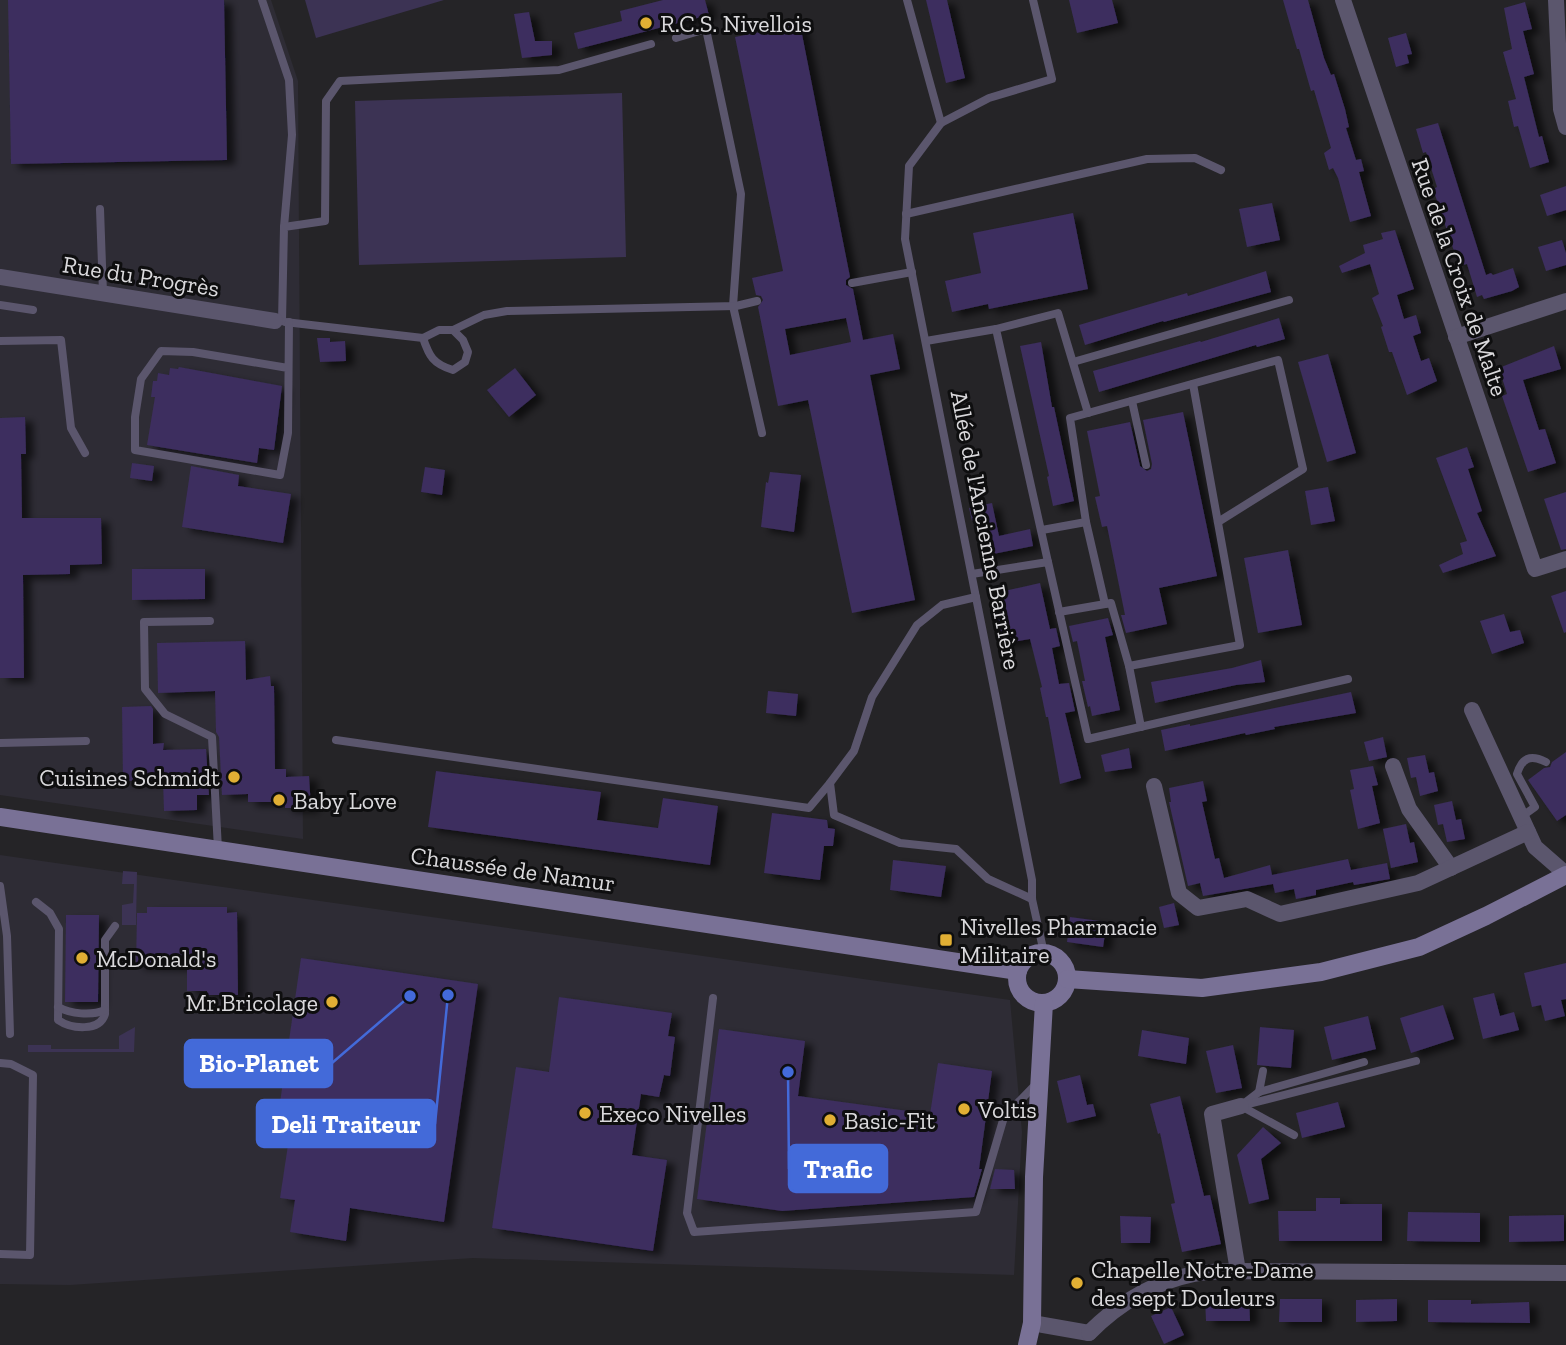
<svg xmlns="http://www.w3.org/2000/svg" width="1566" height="1345" font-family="'Zilla Slab',serif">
  <defs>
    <filter id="shadow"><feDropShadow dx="8" dy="4.5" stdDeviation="3.5" flood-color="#0009"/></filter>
  </defs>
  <rect width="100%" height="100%" fill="#252427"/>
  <!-- built -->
  <g fill="#2e2c35">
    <path d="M0 0H271L298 81 303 839 0 795Z"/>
    <path d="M0 855 1010 1000 1022 1132 1014 1275 473 1258 70 1285 0 1284Z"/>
  </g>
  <!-- green -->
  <g fill="#3c3354">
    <path d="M305 0H444L316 38Z"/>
    <path d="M622 93 626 257 359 265 355 101Z"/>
    <path d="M123 871 137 872 136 925H122V905L133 903 134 884H122Z"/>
    <path d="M135 1027 134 1052H28V1045H51V1049H119V1036Z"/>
  </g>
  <!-- building -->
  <g fill="#3c2e5e" fill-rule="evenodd" filter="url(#shadow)">
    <path d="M8 0H224L227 160 11 164Z"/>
    <path d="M663 0H705L709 15 578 49 574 33 622 21 620 11Z"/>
    <path d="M926 0H947L965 78 946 83Z"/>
    <path d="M1069 0H1112L1118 23 1077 33Z"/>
    <path d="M1283 0H1308L1324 58 1331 75 1334 74 1345 109 1349 127 1346 128 1356 160 1361 159 1364 171 1359 172 1371 216 1350 222 1338 178 1333 168 1329 170 1324 153 1331 148 1314 90 1311 91 1299 49H1297Z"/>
    <path d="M1525 2 1532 29 1523 31 1534 74 1524 77 1539 137 1542 136 1549 162 1530 168 1518 126 1514 127 1508 101 1516 99 1503 52 1512 49 1504 8Z"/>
    <path d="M529 12 535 41H552V55L522 58 514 14Z"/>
    <path d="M800 24 850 277 846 280V285L853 289 863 340 893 334 900 369 870 375 915 600 852 613 808 400 778 406 758 307 763 300 761 296 756 295 752 278 783 271 735 37ZM846 318 851 342 790 355 785 329Z"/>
    <path d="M1406 33 1412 54 1407 55 1409 63 1396 67 1388 38Z"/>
    <path d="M1438 123 1486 275 1491 273 1493 275 1513 268 1519 287 1512 291 1484 299 1482 295 1477 297 1467 264 1459 266 1433 189 1437 187 1426 152 1423 153 1416 129Z"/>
    <path d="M1566 186V210L1547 216 1540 195Z"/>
    <path d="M1272 203 1280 240 1247 247 1239 209Z"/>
    <path d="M1073 213 1088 289 989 309 988 304 952 312 945 281 981 273 973 233Z"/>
    <path d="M1395 230 1414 289 1397 295 1404 319 1416 315 1421 333 1413 336 1421 361 1429 358 1437 381 1407 395 1392 352H1389L1381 327 1383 326 1372 298 1379 294 1370 264 1342 273 1339 266 1365 253 1363 245 1383 239 1381 233Z"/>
    <path d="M1562 240 1566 253V265L1546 271 1538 247Z"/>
    <path d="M1266 271 1271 292 1164 322 1163 321 1085 345 1079 325 1187 293 1188 296Z"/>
    <path d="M1279 318 1285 339 1257 347 1256 345 1099 392 1093 371 1200 341 1201 342Z"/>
    <path d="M317 338H330V342L345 341 346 361 320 362Z"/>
    <path d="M1041 342 1052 407H1054L1074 501 1053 506 1047 477 1049 476 1020 346Z"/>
    <path d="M1554 346 1561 369 1523 380 1539 430 1545 429 1556 463 1528 472 1502 396 1507 394 1499 368Z"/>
    <path d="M1328 354 1356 453 1327 462 1298 362Z"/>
    <path d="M179 367 282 386 274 450 259 448 257 463 147 445 155 397H151L153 381H157L158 373 169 375 170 368 178 369Z"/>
    <path d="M515 368 536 395 509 417 487 390Z"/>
    <path d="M1183 412 1217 576 1159 588 1167 624 1126 633 1121 615H1125L1107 526 1102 527 1095 497 1100 496 1087 431 1130 422 1140 466 1147 471 1151 469 1152 464 1143 420Z"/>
    <path d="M25 417 26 454H21L22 518H101L102 564 70 565V574L23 575 24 678H0V418Z"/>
    <path d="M1467 447 1474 467 1468 469 1482 511 1477 513 1496 556 1443 573 1439 565 1463 554 1460 543 1467 541 1436 458Z"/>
    <path d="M132 463 154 466 152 481 130 478Z"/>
    <path d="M191 466 239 475 238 486 291 494 283 543 182 527Z"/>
    <path d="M425 467 445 470 442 495 421 492Z"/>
    <path d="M770 472 801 475 794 532 761 527 766 482 768 483Z"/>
    <path d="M1328 487 1335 521 1311 525 1305 491Z"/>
    <path d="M1566 492V549L1561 550 1544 499Z"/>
    <path d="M992 503 999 536 1030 529 1033 546 983 556 975 520 972 521 969 508Z"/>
    <path d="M1288 550 1302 625 1258 633 1244 558Z"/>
    <path d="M132 569H205V599L132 600Z"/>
    <path d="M1040 583 1050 629 1056 628 1060 646 1052 648 1059 684 1069 683 1075 711 1065 713 1081 778 1060 784 1048 717H1046L1040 688 1042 687 1030 639 1000 644 991 594Z"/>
    <path d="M1566 591V632L1564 633 1551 596Z"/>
    <path d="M1504 614 1510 632 1520 630 1524 643 1492 654 1480 621Z"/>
    <path d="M1108 618 1113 635 1105 637 1120 710 1092 716 1090 706 1088 707 1082 681H1085L1077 641 1073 642 1069 626Z"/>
    <path d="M245 641 246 680 270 676 271 686H274L275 769H286V777L309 776 311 808H285V802H248V794L222 795 219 737 216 732 215 691 158 693 157 643Z"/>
    <path d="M1261 660 1265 682 1236 685 1155 703 1151 682 1232 668Z"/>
    <path d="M768 691 798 694 796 716 766 713Z"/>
    <path d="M1351 692 1356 713 1274 727 1275 729 1246 735 1245 733 1165 751 1161 730 1190 724V726Z"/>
    <path d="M151 706 153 709V744L164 743 163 750 206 749 209 795H197V810L164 811 163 780 123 781 122 707Z"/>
    <path d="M1383 737 1387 757 1369 761 1364 742Z"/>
    <path d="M1129 748 1132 768 1105 772 1101 755Z"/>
    <path d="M1566 752V815L1557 821 1528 780 1544 768 1550 767 1552 762Z"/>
    <path d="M1425 755 1429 773 1434 772 1438 791 1420 796 1416 777 1411 778 1407 758Z"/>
    <path d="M1373 766 1378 785 1372 786 1380 823 1358 829 1350 790 1354 789 1350 770Z"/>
    <path d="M436 771 601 792 597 820 658 828 663 798 718 806 710 865 428 827Z"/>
    <path d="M1203 781 1207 801 1202 802 1215 859 1219 858 1224 878 1270 865 1272 875 1348 859 1351 870 1387 863 1390 879 1354 885 1353 882 1316 890V895L1296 899 1294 889 1275 893 1273 884 1203 896 1200 883 1188 886 1169 802H1171L1169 788Z"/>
    <path d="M1452 801 1456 820 1461 819 1465 839 1447 842 1443 824 1438 825 1434 805Z"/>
    <path d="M772 813 827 820 828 828 835 829 833 846H824L820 880 764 873Z"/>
    <path d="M1406 824 1410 843 1414 842 1418 862 1391 868 1383 829Z"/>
    <path d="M893 860 946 866 941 897 890 890Z"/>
    <path d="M1174 903 1179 925 1164 928 1159 907Z"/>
    <path d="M147 907H227V913L237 912 238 995H207V991H187V966L136 965 137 913H147Z"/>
    <path d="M66 915H99L98 1002H65Z"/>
    <path d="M1070 917 1107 922 1103 947 1067 942Z"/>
    <path d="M301 958 478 984 444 1222 350 1208 346 1241 290 1232 295 1200 280 1198 291 1125 277 1123Z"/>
    <path d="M1566 963V999L1561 1000 1565 1016 1545 1021 1541 1005 1532 1007 1524 973Z"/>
    <path d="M1494 993 1500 1016 1514 1012 1519 1030 1483 1039 1473 998Z"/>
    <path d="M559 997 672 1013 668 1036 675 1037 670 1076 664 1075 659 1097 641 1094 632 1155 667 1160 653 1251 492 1228 516 1067 549 1072Z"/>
    <path d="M1443 1005 1454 1039 1411 1053 1400 1018Z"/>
    <path d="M1368 1016 1376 1049 1332 1060 1324 1027Z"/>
    <path d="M1260 1027 1294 1030 1291 1068 1257 1065Z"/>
    <path d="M719 1029 805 1041 798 1096 930 1114 938 1063 992 1071 979 1169H982L974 1197 782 1211 697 1199Z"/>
    <path d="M1142 1030 1189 1038 1186 1064 1138 1056Z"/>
    <path d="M1233 1045 1242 1088 1216 1093 1206 1051Z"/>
    <path d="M1080 1075 1087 1105 1093 1104 1096 1116 1067 1123 1057 1081Z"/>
    <path d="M1180 1096 1204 1196 1210 1195 1221 1244 1182 1252 1171 1204 1175 1203 1160 1133 1158 1134 1150 1104Z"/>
    <path d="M1338 1102 1345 1127 1302 1138 1296 1113Z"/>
    <path d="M1263 1127 1281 1143 1261 1159 1269 1199 1249 1204 1237 1155Z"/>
    <path d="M995 1169 1014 1170 1015 1189H990Z"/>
    <path d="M1316 1198H1340V1204H1382V1241H1279L1278 1211H1316Z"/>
    <path d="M1408 1212 1480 1213V1242L1407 1241Z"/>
    <path d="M1564 1215V1241L1509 1242V1216Z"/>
    <path d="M1120 1216 1151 1217 1150 1243H1121Z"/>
    <path d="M1249 1297 1250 1321H1206L1205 1298Z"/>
    <path d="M1280 1299H1322V1322H1279Z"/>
    <path d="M1397 1299V1321L1356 1322V1300Z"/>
    <path d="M1428 1300H1471V1304L1529 1302 1530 1323 1428 1322Z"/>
    <path d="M1171 1307 1184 1335 1164 1344 1151 1316Z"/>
  </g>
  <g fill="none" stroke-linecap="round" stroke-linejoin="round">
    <!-- lane -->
    <g stroke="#5b566d" stroke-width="8">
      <path d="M262 0 289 80 292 135 284 227"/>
      <path d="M907 0 941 123"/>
      <path d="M1033 0 1052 79 989 98 941 123 909 166 905 239 1032 880V899L1044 953"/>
      <path d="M676 38 706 29 741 194 733 306 762 433"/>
      <path d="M100 209 103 293"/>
      <path d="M906 214 1147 159 1195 158 1221 170"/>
      <path d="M852 283 912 272"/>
      <path d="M0 305 33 310"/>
      <path d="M282 321 284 227 325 221 326 101 340 81 559 70 651 44"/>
      <path d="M285 322 423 338 439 330H453L463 340 468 352 465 362 453 370C433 364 429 356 423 338"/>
      <path d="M453 330 484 315 507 311 736 306 757 301"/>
      <path d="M0 341 61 340 71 428 85 453"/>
      <path d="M926 341 996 329"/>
      <path d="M1073 362 1289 300"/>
      <path d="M288 368 193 352 161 351 141 379 135 417V450L280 475 288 433 289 322"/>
      <path d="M1132 401 1146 465"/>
      <path d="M1086 522 1105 604"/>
      <path d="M1042 530 1086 522 1070 418 1278 360 1303 469 1218 522"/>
      <path d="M1048 562 996 329 1058 313 1088 413"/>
      <path d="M972 574 1048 562 1088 739 1348 679"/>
      <path d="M976 597 942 605 917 625 872 697 854 751 830 783 834 815 900 843 956 849 988 879 1032 899"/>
      <path d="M1059 612 1111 603 1129 666"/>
      <path d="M210 621 144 622 145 689 165 714 212 737 218 849"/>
      <path d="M1141 727 1129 666 1240 645 1193 384"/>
      <path d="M336 740 809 808 830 783"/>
      <path d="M0 743 86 741"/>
      <path d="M1521 817 1535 807 1517 774C1522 758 1530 754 1546 762"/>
      <path d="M0 886 7 936 10 1034"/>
      <path d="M36 902 50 913 59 929 58 1020C71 1029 100 1032 105 1014V940L115 926"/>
      <path d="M713 998 687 1213 694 1232 976 1212 1004 1117 1037 1083"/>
      <path d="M58 1007C71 1014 91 1016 105 1010"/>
      <path d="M0 1063 11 1064 33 1075 30 1255 0 1254"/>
      <path d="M1259 1092 1263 1071"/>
      <path d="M1246 1102 1259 1092 1364 1062"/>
      <path d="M1241 1106 1416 1061"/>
      <path d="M1241 1106 1294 1135"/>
    </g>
    <!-- street -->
    <g stroke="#5b566d" stroke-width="16">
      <path d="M1343 0 1535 569 1566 559"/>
      <path d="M1556 0 1561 109 1566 127"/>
      <path d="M0 277 275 321"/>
      <path d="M1456 337 1566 301"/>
      <path d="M1472 710 1535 847 1566 874"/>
      <path d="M1393 766 1409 809 1451 868"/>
      <path d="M1154 786 1179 893 1198 908 1247 899 1280 914 1418 883 1528 832"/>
      <path d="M1238 1271 1212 1114 1241 1106"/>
      <path d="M1032 1323 1089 1333"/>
      <path d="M1089 1333C1118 1304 1154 1282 1194 1274 1208 1271 1224 1272 1238 1271L1566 1273"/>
    </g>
    <!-- secondary -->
    <g stroke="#797196" stroke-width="18">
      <path d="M0 817 1018 971"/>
      <circle cx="1042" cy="978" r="25"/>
      <path d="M1067 979 1202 988 1321 972 1419 947 1486 916 1566 875"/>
      <path d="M1027 1345 1032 1323 1034 1177 1044 1003"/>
    </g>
  </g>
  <!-- markers -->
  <g fill="#e1af34" stroke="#0e0e0f" stroke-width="2.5">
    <circle cx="646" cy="23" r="7"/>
    <circle cx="234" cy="777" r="7"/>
    <circle cx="279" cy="800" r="7"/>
    <rect x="939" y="933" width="14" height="14" rx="3.5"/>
    <circle cx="82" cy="958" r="7"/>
    <circle cx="332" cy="1002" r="7"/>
    <circle cx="964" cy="1109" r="7"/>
    <circle cx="585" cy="1113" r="7"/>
    <circle cx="830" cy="1120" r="7"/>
    <circle cx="1077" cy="1283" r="7"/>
  </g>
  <g text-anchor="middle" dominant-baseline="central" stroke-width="6" stroke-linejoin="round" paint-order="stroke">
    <!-- poi labels -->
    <g font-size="24" fill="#dad9dc" stroke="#0e0e0f" text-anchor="start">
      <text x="660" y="23">R.C.S. Nivellois</text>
      <text x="220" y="777" text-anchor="end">Cuisines Schmidt</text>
      <text x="293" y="800">Baby Love</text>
      <text x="960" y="926">Nivelles Pharmacie<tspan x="960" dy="28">Militaire</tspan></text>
      <text x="96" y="958">McDonald's</text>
      <text x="318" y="1002" text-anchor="end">Mr.Bricolage</text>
      <text x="978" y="1109">Voltis</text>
      <text x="599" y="1113">Execo Nivelles</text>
      <text x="844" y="1120">Basic-Fit</text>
      <text x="1091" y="1269">Chapelle Notre-Dame<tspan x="1091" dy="28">des sept Douleurs</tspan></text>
    </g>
    <!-- street labels -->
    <g font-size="24" fill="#dad9dc" stroke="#0e0e0f">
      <text transform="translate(141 276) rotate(9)">Rue du Progrès</text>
      <text transform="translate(1460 277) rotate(71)">Rue de la Croix de Malte</text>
      <text transform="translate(986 530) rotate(79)">Allée de l'Ancienne Barrière</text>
      <text transform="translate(513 869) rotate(8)">Chaussée de Namur</text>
    </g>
  </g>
  <!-- callouts -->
  <path fill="none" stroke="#436ad9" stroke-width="2.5" d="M410 996L332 1063M448 995L435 1124M788 1072L789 1169"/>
  <g fill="#436ad9" stroke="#0e0e0f" stroke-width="2.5">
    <circle cx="410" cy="996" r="7"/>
    <circle cx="448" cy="995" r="7"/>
    <circle cx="788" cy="1072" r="7"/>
  </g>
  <g fill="#436ad9" stroke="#436ad9" stroke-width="2.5">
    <rect x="185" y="1040" width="147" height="47" rx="7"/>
    <rect x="257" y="1100" width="178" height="47" rx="7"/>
    <rect x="789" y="1145" width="98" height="47" rx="7"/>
  </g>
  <g font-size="26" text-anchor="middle" font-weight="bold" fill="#fff">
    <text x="259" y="1072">Bio-Planet</text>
    <text x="346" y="1133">Deli Traiteur</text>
    <text x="838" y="1178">Trafic</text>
  </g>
</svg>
